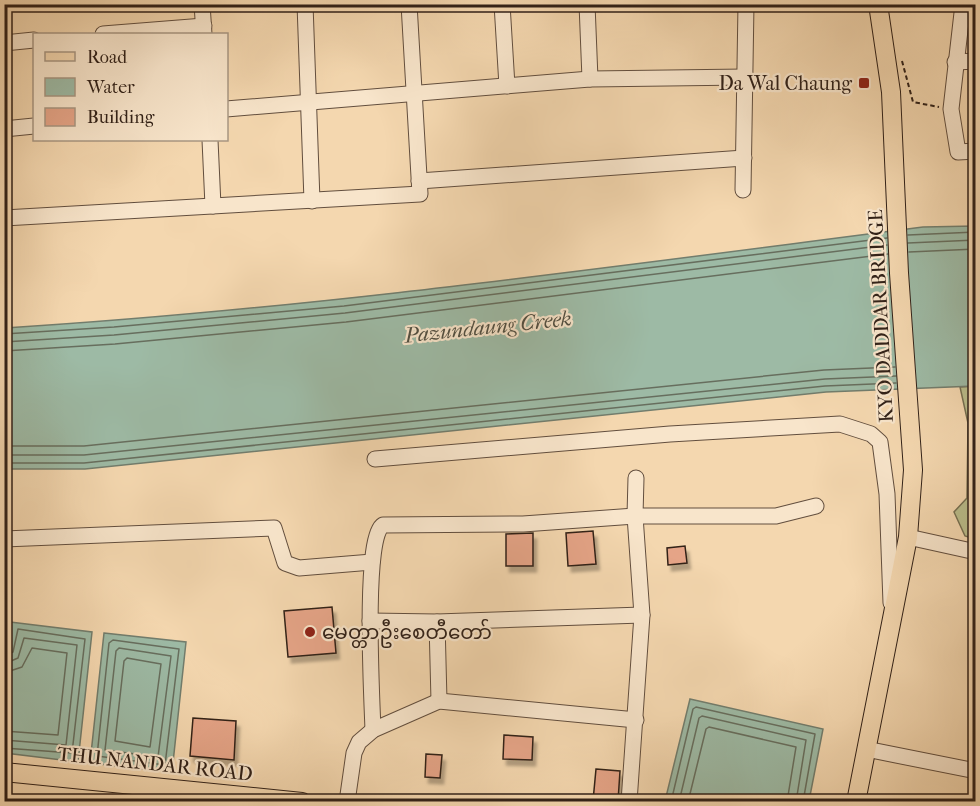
<svg xmlns="http://www.w3.org/2000/svg" width="980" height="806" font-family="'IM FELL French Canon','Noto Sans Myanmar',serif">
  <defs>
    <filter id="shadow"><feDropShadow dx="3.5" dy="6" stdDeviation="1.5" flood-color="#0004"/></filter>
  </defs>
  <rect width="100%" height="100%" fill="#f4d7af"/>
  <filter id="stains"><feTurbulence type="fractalNoise" baseFrequency=".00333" numOctaves="4"/><feColorMatrix values="0 0 0 0 .2 0 0 0 0 .09 0 0 0 0 .02 0 0 0 .5 -.17"/></filter>
  <radialGradient id="worn" r=".72"><stop offset=".6" stop-color="#630" stop-opacity="0"/><stop offset="1" stop-color="#630" stop-opacity=".3"/></radialGradient>
  <!-- green -->
  <path fill="#babe8c" stroke="#767052" stroke-width="1.5" d="M975 386V539L965 536 954 512 967 498 968 423 960 387Z"/>
  <!-- water -->
  <g fill="#9dbaa5" stroke="#727d6d" stroke-width="1.5">
    <path d="M975 226V386L826 392 85 469H5V328C312 309 617 266 923 227Z"/>
    <path d="M10 622 92 632 78 762 5 753 4 676Z"/>
    <path d="M104 633 186 642 172 772 90 763Z"/>
    <path d="M690 699 823 729 809 801H665Z"/>
  </g>
  <g fill="none" stroke-linecap="round" stroke-linejoin="round">
    <!-- shore -->
    <g stroke="#676e5e" stroke-width="1.5">
      <path d="M908 235 976 232"/>
      <path d="M908 243 976 240"/>
      <path d="M909 252 976 249"/>
      <path d="M4 334 114 327 344 306 887 238"/>
      <path d="M4 342 114 335 345 313 887 245"/>
      <path d="M4 351 115 344 346 322 888 254"/>
      <path d="M4 446H84L824 370 895 367"/>
      <path d="M4 455H84L825 379 896 376"/>
      <path d="M4 463H84L825 386 896 383"/>
      <path d="M113 640 179 649 165 765 97 756 109 643Z"/>
      <path d="M119 648 171 656 158 757 105 750 116 651Z"/>
      <path d="M4 656 13 652 18 629 85 639 72 753 4 748"/>
      <path d="M127 658 161 664 150 747 115 741 124 661Z"/>
      <path d="M4 664 18 658 24 638 77 645 66 745 4 740"/>
      <path d="M4 673 22 667 32 648 67 653 58 735 4 731"/>
      <path d="M671 802 693 709 696 707 815 734 803 802"/>
      <path d="M679 802 699 718 702 716 806 740 796 802"/>
      <path d="M688 802 706 729 709 727 796 747 787 802"/>
    </g>
  </g>
  <!-- building -->
  <g fill="#e5a487" stroke="#312118" stroke-width="1.5" filter="url(#shadow)">
    <path d="M593 531 596 564 568 566 566 533Z"/>
    <path d="M533 533V566H506V534Z"/>
    <path d="M685 546 687 563 668 565 667 548Z"/>
    <path d="M332 607 336 653 288 657 284 611Z"/>
    <path d="M193 718 236 721 234 760 190 756Z"/>
    <path d="M504 735 533 737 532 760 503 759Z"/>
    <path d="M426 754 442 755 440 778 425 777Z"/>
    <path d="M596 769 620 771 618 801H593Z"/>
  </g>
  <g fill="none" stroke-linecap="round" stroke-linejoin="round">
    <!-- minor casing -->
    <g stroke="#624e3e" stroke-width="17">
      <g id="minor">
        <path d="M202 4 204 34"/>
        <path d="M305 4 312 201"/>
        <path d="M502 4 507 86"/>
        <path d="M587 4 590 79"/>
        <path d="M963 4 951 109 958 152 976 151"/>
        <path d="M103 34 204 26"/>
        <path d="M4 43 34 40"/>
        <path d="M955 62 976 61"/>
        <path d="M226 109 590 79 745 77"/>
        <path d="M4 129 34 126"/>
        <path d="M210 140 213 206"/>
        <path d="M419 181 744 158"/>
        <path d="M743 190 746 4"/>
        <path d="M4 218 420 194 409 4"/>
        <path d="M375 459 670 434 840 424 871 434 880 442 887 494 891 603"/>
        <path d="M908 537 976 552"/>
        <path d="M4 539 274 528 285 563 299 568 372 562"/>
        <path d="M370 621 437 622 642 615"/>
        <path d="M437 622 439 701"/>
        <path d="M373 730C372 701 363 536 383 525L523 524 635 516H776L816 506"/>
        <path d="M866 749 976 771"/>
        <path d="M347 802 354 753 359 742 373 730 439 701 636 720"/>
        <path d="M629 802 642 615 635 516 636 478"/>
      </g>
    </g>
    <!-- major casing -->
    <g stroke="#312118" stroke-width="20">
      <g id="major">
        <path d="M4 772 302 802"/>
        <path d="M856 802 908 537 913 470 899 273 891 92 878 4"/>
      </g>
    </g>
    <!-- path -->
    <path stroke="#312118" stroke-width="2" stroke-dasharray="4.5 3" stroke-linecap="butt" d="M902 61 913 102 939 107"/>
    <!-- minor -->
    <use href="#minor" stroke="#f8e5cb" stroke-width="15"/>
    <!-- major -->
    <use href="#major" stroke="#f4d7af" stroke-width="18"/>
  </g>
  <!-- markers -->
  <g fill="#8f2418" stroke="#f8e5cb" stroke-width="2">
    <rect x="858" y="77" width="12" height="12" rx="3"/>
    <circle cx="310" cy="632" r="6"/>
  </g>
  <g text-anchor="middle" dominant-baseline="central" stroke-width="4.5" stroke-linejoin="round" paint-order="stroke">
    <!-- poi labels -->
    <g font-size="20" fill="#312118" stroke="#f8e5cb" text-anchor="end">
      <text x="852" y="83">Da Wal Chaung</text>
      <text x="322" y="632" text-anchor="start">မေတ္တာဦးစေတီတော်</text>
    </g>
    <!-- street labels -->
    <g font-size="20" fill="#312118" stroke="#f8e5cb">
      <text transform="translate(881 316) rotate(-93)">KYO DADDAR BRIDGE</text>
      <text transform="translate(155 764) rotate(6)">THU NANDAR ROAD</text>
    </g>
    <!-- water labels -->
    <g font-size="21" font-style="italic" fill="#514f42" stroke="#f8e5cb">
      <text transform="translate(488 327) rotate(-6)">Pazundaung Creek</text>
    </g>
  </g>
  <!-- margin -->
  <rect width="980" height="806" fill="none" stroke="#f4d7af" stroke-width="24"/>
  <rect x="6" y="6" width="968" height="794" fill="none" stroke="#312118" stroke-width="3"/>
  <rect x="12" y="12" width="956" height="782" fill="none" stroke="#312118" stroke-width="1.5"/>
  <!-- legend -->
  <rect x="33" y="33" width="195" height="108" fill="#f8e5cb" stroke="#a89783" stroke-width="1.5"/>
  <rect x="45" y="52" width="30" height="9" fill="#f4d7af" stroke="#a89783" stroke-width="1.5"/>
  <text x="87" y="63" font-size="18" fill="#312118">Road</text>
  <rect x="45" y="78" width="30" height="18" fill="#9dbaa5" stroke="#a89783" stroke-width="1.5"/>
  <text x="87" y="93" font-size="18" fill="#312118">Water</text>
  <rect x="45" y="108" width="30" height="18" fill="#e5a487" stroke="#a89783" stroke-width="1.5"/>
  <text x="87" y="123" font-size="18" fill="#312118">Building</text>
  <rect width="100%" height="100%" filter="url(#stains)"/>
  <rect width="100%" height="100%" fill="url(#worn)"/>
</svg>
